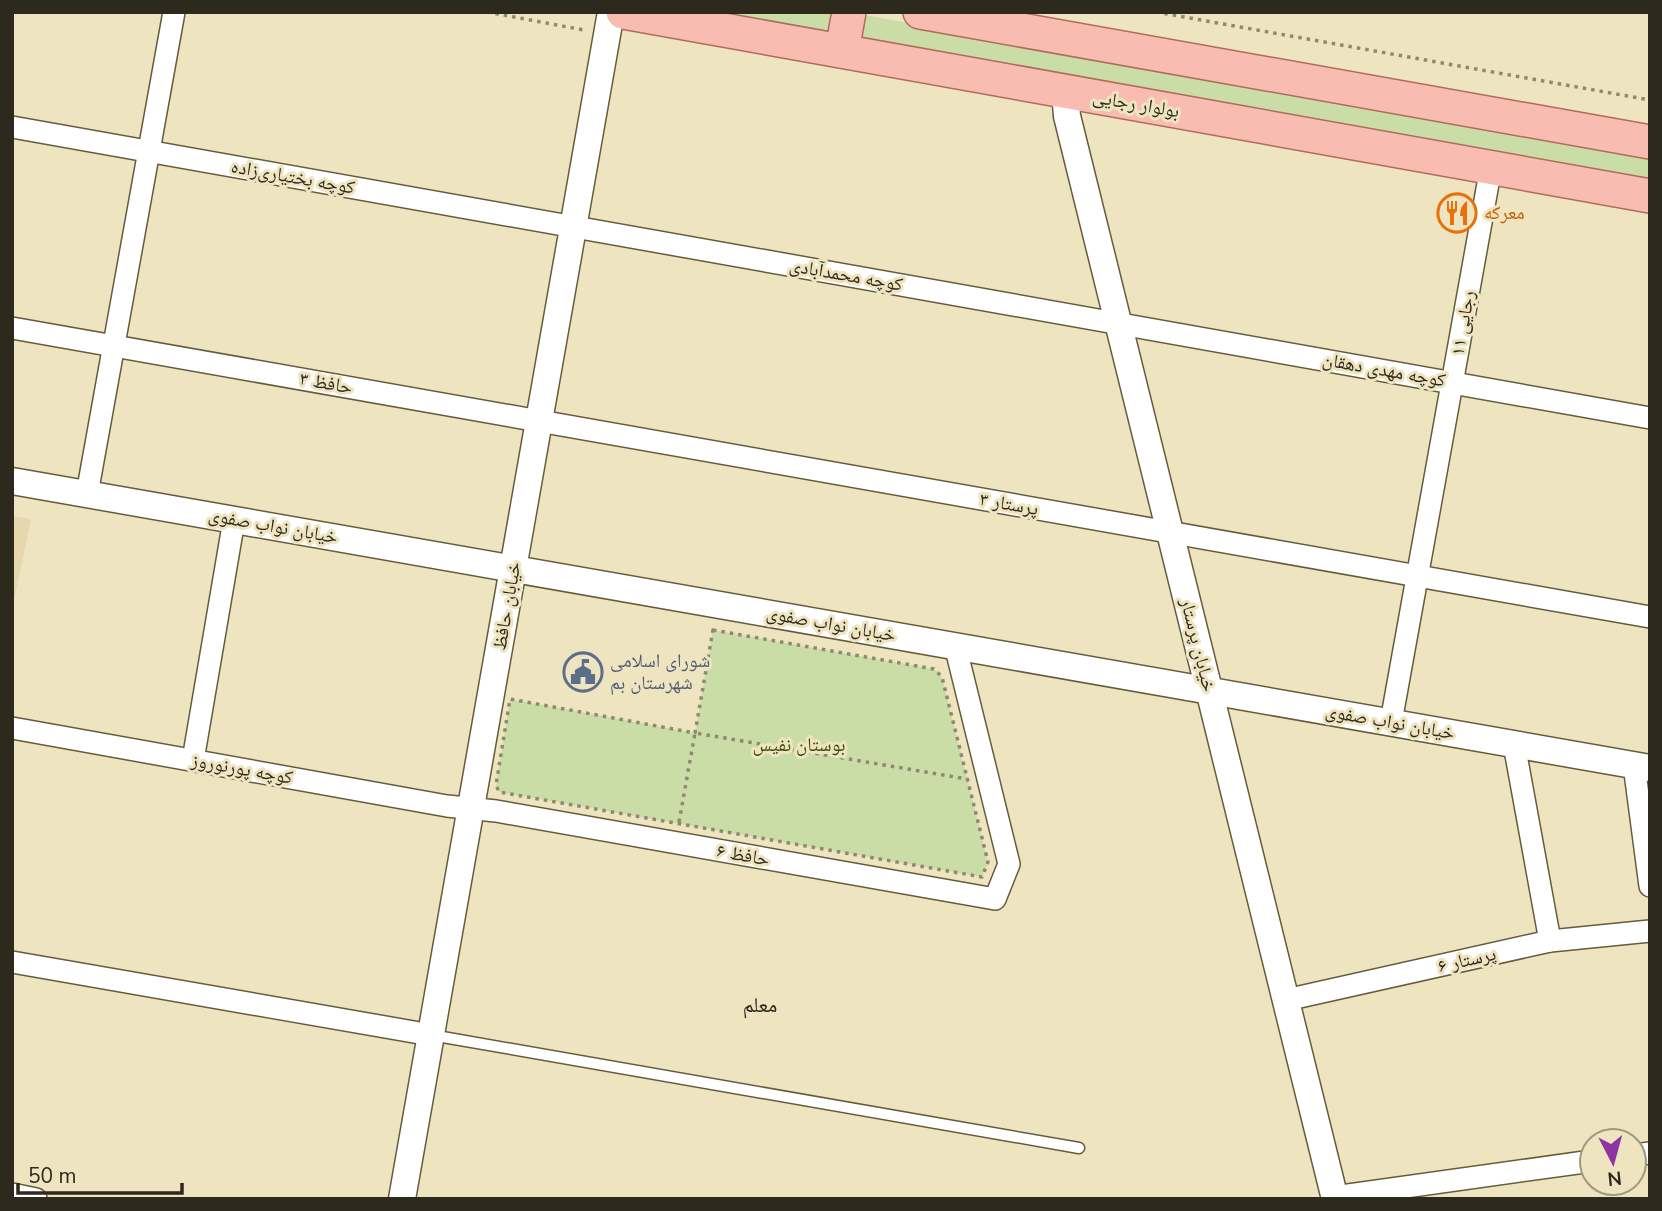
<svg xmlns="http://www.w3.org/2000/svg" width="1662" height="1211" font-family="'Nunito Sans','Noto Naskh Arabic',sans-serif">
  <rect width="100%" height="100%" fill="#efe4c0"/>
  <!-- built -->
  <path fill="#e5d8ae" d="M12 516 31 519 12 610Z"/>
  <!-- green -->
  <g fill="#cadda7">
    <path d="M696 12H847L1650 156V182Z"/>
    <path d="M713 630 934 669 942 677 988 862 982 877 499 792 496 785 510 699 695 733Z"/>
  </g>
  <g fill="none" stroke-linecap="round" stroke-linejoin="round">
    <!-- service casing -->
    <g stroke="#655c3c" stroke-width="13">
      <path id="service" d="M431 1035 1079 1148"/>
    </g>
    <!-- minor casing -->
    <g stroke="#655c3c" stroke-width="24">
      <g id="minor">
        <path d="M12 127 1650 418"/>
        <path d="M12 328 1650 617"/>
        <path d="M87 494 174 12"/>
        <path d="M1391 722 1491 167"/>
        <path d="M12 728 447 806 496 811 995 899 1009 864 955 645"/>
        <path d="M1514 744 1550 941"/>
        <path d="M193 760 234 520"/>
        <path d="M1634 765 1650 886"/>
        <path d="M12 962 431 1035"/>
        <path d="M1286 1000 1550 941 1650 931"/>
        <path d="M1634 1155 1650 1153"/>
        <path d="M12 1194 36 1199"/>
        <path d="M1334 1197 1592 1161"/>
      </g>
    </g>
    <!-- tertiary casing -->
    <g stroke="#655c3c" stroke-width="29">
      <g id="tertiary">
        <path d="M1065 91 1067 116 1335 1199"/>
        <path d="M12 481 1650 768"/>
        <path d="M402 1199 611 12"/>
      </g>
    </g>
    <!-- primary casing -->
    <g stroke="#af6b5b" stroke-width="36">
      <g id="primary">
        <path d="M623 12 1650 196"/>
        <path d="M920 12 1650 142"/>
        <path d="M842 51 849 12"/>
      </g>
    </g>
    <!-- path -->
    <g stroke="#908870" stroke-width="3.5" stroke-dasharray="3.5 5" stroke-linecap="butt">
      <path d="M487 12 584 30"/>
      <path d="M1156 12 1650 100"/>
      <path d="M713 630 934 669 942 677 988 862 982 877 499 792 496 785 510 699 695 733Z"/>
      <path d="M679 822 695 733 967 779"/>
    </g>
    <!-- service -->
    <use href="#service" stroke="#fff" stroke-width="10"/>
    <!-- minor -->
    <use href="#minor" stroke="#fff" stroke-width="21"/>
    <!-- tertiary -->
    <use href="#tertiary" stroke="#fff" stroke-width="26"/>
    <!-- primary -->
    <use href="#primary" stroke="#f9bcb1" stroke-width="33"/>
  </g>
  <!-- icons -->
  <defs>
    <g id="restaurant-ring" transform="scale(2.0125)"><circle r="9.5" fill="#efe4c0" stroke="#e8710a" stroke-width="1.5"/><path d="M-5-6h1v4h1v-4h1v4h1v-4h1v5L-1.5 .5V6h-2V.5L-5-1ZM5-6V6H3V1.5H1.5Q1.5-4 5-6Z" fill="#e8710a"/></g>
    <g id="civic-ring" transform="scale(2.0125)"><circle r="9.5" fill="#efe4c0" stroke="#5c6f8a" stroke-width="1.5"/><path d="M-.6-6.5H3V-4.5H.6V-3L4-1V1h2V6H-6V1h2V-1L-.6-3ZM-1.2 2.5V6h2.4V2.5Z" fill="#5c6f8a"/></g>
  </defs>
  <g fill-rule="evenodd">
    <use href="#restaurant-ring" x="1457" y="213"/>
    <use href="#civic-ring" x="583" y="672"/>
  </g>
  <g text-anchor="middle" dominant-baseline="central" stroke-width="6" stroke-linejoin="round" paint-order="stroke">
    <!-- street labels -->
    <g font-size="19" fill="#2d291c" stroke="#efe4c0">
      <text transform="translate(1136 104) rotate(10)">بولوار رجایی</text>
      <text transform="translate(293 177) rotate(10)">کوچه بختیاری‌زاده</text>
      <text transform="translate(846 275) rotate(10)">کوچه محمدآبادی</text>
      <text transform="translate(1463 323) rotate(-80)">رجایی ۱۱</text>
      <text transform="translate(1384 370) rotate(10)">کوچه مهدی دهقان</text>
      <text transform="translate(326 383) rotate(10)">حافظ ۳</text>
      <text transform="translate(1009 504) rotate(10)">پرستار ۳</text>
      <text transform="translate(273 526) rotate(10)">خیابان نواب صفوی</text>
      <text transform="translate(507 606) rotate(-80)">خیابان حافظ</text>
      <text transform="translate(831 624) rotate(10)">خیابان نواب صفوی</text>
      <text transform="translate(1198 645) rotate(76)">خیابان پرستار</text>
      <text transform="translate(1390 722) rotate(10)">خیابان نواب صفوی</text>
      <text transform="translate(242 769) rotate(10)">کوچه پورنوروز</text>
      <text transform="translate(743 855) rotate(10)">حافظ ۶</text>
      <text transform="translate(1467 960) rotate(-13)">پرستار ۶</text>
    </g>
    <!-- food labels -->
    <g font-size="19" fill="#c56008" stroke="#efe4c0" text-anchor="start">
      <text x="1484" y="213">معرکه</text>
    </g>
    <!-- service labels -->
    <g font-size="19" fill="#4e5e75" stroke="#efe4c0" text-anchor="start">
      <text x="610" y="661">شورای اسلامی<tspan x="610" dy="22">شهرستان بم</tspan></text>
    </g>
    <!-- park labels -->
    <g font-size="19" fill="#3c4d0a" stroke="#efe4c0">
      <text x="799" y="745">بوستان نفیس</text>
    </g>
    <!-- neighbourhood labels -->
    <g font-size="21" fill="#2d291c" stroke="#efe4c0">
      <text x="760" y="1005">معلم</text>
    </g>
  </g>
  <!-- border -->
  <rect width="1662" height="1211" fill="none" stroke="#2d291c" stroke-width="28"/>
  <!-- north arrow -->
  <g transform="translate(1613 1162) rotate(174)"><circle r="33" fill="#efe4c0" stroke="#a1997e" stroke-width="2"/>
  <path d="M0-5L12 26L0 18L-12 26Z" fill="#8d34a0"/>
  <text y="-10" font-size="19" font-weight="bold" text-anchor="middle" fill="#2d291c">N</text>
  </g>
  <!-- scale -->
  <path d="M18 1183v10h164v-10" fill="none" stroke="#2d291c" stroke-width="3.5"/>
  <text x="28" y="1183" font-size="21" fill="#2d291c" stroke="#efe4c0" stroke-width="5" paint-order="stroke">50 m</text>
</svg>
